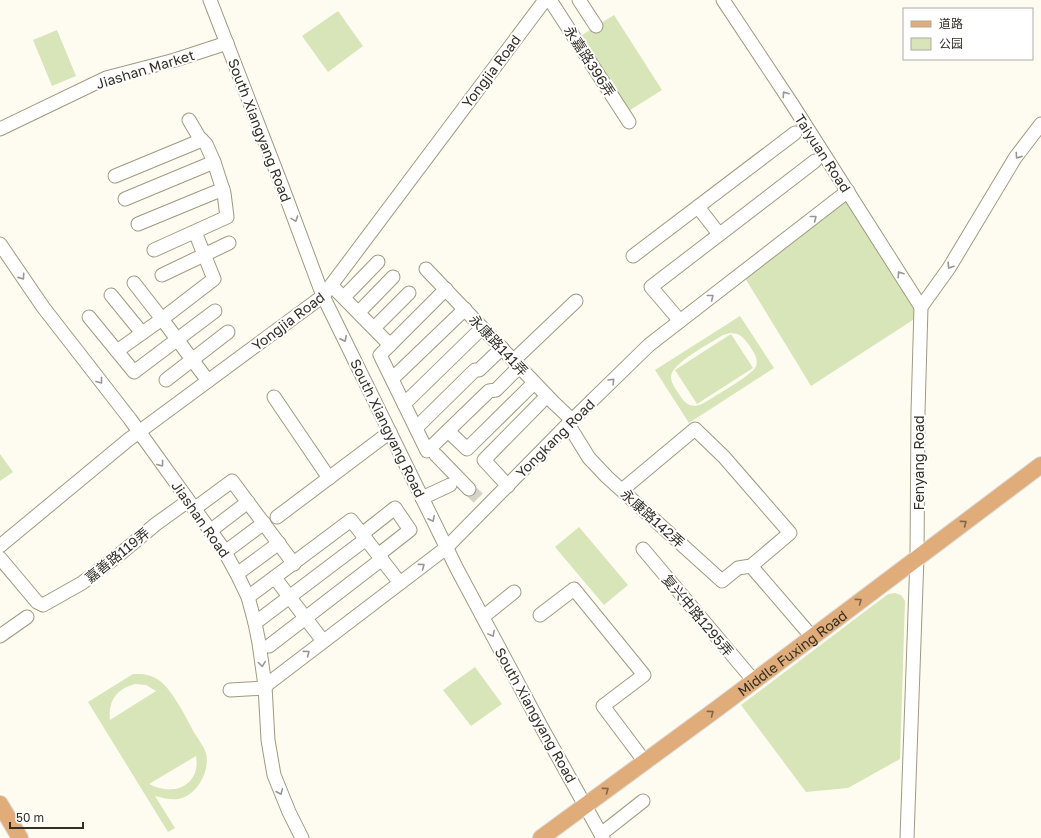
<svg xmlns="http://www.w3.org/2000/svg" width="1041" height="838" font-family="'Golos Text','Noto Sans SC',sans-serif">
  <rect width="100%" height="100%" fill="#fefcf0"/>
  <!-- green -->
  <g fill="#d7e5b8" fill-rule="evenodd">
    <path d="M338 11 363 46 328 72 302 36Z"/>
    <path d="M614 15 662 90 627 112 579 37Z"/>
    <path d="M57 30 76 76 52 86 33 40Z"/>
    <path d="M848 199 916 310V318L811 386 745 278Z"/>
    <path d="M740 316 774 368 689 423 655 370ZM730 333C740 333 743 337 749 345 753 351 760 360 755 368 750 376 712 398 702 404 693 408 686 405 681 397 677 391 671 384 671 377 671 363 711 343 723 335Z"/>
    <path d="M731 334 753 368 697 404 675 370Z"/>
    <path d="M0 454 13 472 0 481Z"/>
    <path d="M579 527 628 585 604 605 555 547Z"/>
    <path d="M895 593 901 595 905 601 900 759 848 788 806 792 741 705 888 594Z"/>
    <path d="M475 667 502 704 471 726 443 690Z"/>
    <path d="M133 674C143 674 151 674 160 681 174 692 186 718 195 734 199 740 204 747 206 753 210 770 199 792 182 798 174 801 163 798 155 796L175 828 168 832 88 702ZM135 684 146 685 156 691 110 720C108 700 117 689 135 684ZM196 756C201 786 173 797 149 784Z"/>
  </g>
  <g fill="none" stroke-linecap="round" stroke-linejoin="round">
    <!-- minor-tunnel -->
    <path stroke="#d5d3c7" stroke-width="13" stroke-dasharray="13 6" stroke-linecap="butt" d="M469 489 481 501"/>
    <!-- minor casing -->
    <g stroke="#a09a80" stroke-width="15">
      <g id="minor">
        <path d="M210 0 282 186 323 296 457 569 542 728 603 838"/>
        <path d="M550 0 629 122"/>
        <path d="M579 0 596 26"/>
        <path d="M723 0 792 104 921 307"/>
        <path d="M0 129 106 78 175 60 227 43"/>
        <path d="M115 176 202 140"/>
        <path d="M125 199 214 162"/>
        <path d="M698 207 719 234"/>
        <path d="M138 224 223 189"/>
        <path d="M195 232 214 279 162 319 208 381"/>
        <path d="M0 244 43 307 130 419 222 547 237 574 248 597 255 623 259 643 265 686 268 740 274 775 289 812 302 838"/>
        <path d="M154 250 227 217 224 193 214 162 206 144 199 137 189 120"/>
        <path d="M633 256 795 133"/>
        <path d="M426 269 554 403 572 420"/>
        <path d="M162 275 229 243"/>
        <path d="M332 286 390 345"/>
        <path d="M446 289 380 355 427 451 489 391 496 390 519 367"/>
        <path d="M111 295 142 333"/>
        <path d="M344 297 378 262"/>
        <path d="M359 312 393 277"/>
        <path d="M89 317 134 372 215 311"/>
        <path d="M680 321 651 287 815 161"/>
        <path d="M374 328 409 293"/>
        <path d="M117 351 162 319 134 283"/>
        <path d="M514 360 576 301"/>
        <path d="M392 379 465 309"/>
        <path d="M166 380 228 332"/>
        <path d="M274 397 329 478"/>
        <path d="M404 404 482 328"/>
        <path d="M568 424 589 458 607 477 722 581 738 568 751 566 790 533 724 457 695 429 622 490"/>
        <path d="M416 428 475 370H479L502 348"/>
        <path d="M448 431 467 449 534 383"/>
        <path d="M436 455 469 489"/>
        <path d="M508 486 484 460 547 396"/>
        <path d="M422 498 450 485"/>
        <path d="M194 509 232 481 294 564"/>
        <path d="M277 517 390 432"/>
        <path d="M210 531 248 502"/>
        <path d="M362 534 395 508 410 530 378 555"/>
        <path d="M0 546 128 440 323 296 545 0"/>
        <path d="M643 549 754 681"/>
        <path d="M225 552 264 523"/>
        <path d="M0 558 37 602 43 605 82 583 120 554 156 524 188 501"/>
        <path d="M751 566 812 637"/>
        <path d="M237 574 279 543"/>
        <path d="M275 578 323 641"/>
        <path d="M248 597 351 520 400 583"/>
        <path d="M540 615 574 589 644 675 603 706 645 762"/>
        <path d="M483 617 514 592"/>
        <path d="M255 623 366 539"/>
        <path d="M0 636 27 617"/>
        <path d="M269 646 382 559"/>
        <path d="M265 686 446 548 568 424 649 345 848 191"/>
        <path d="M230 690 265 688"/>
        <path d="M601 834 643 801"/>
        <path d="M907 838 917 557 918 412 921 307 949 268 1015 158 1041 124"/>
      </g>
    </g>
    <!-- major casing -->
    <g stroke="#dadad8" stroke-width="18">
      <g id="major">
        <path d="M0 804 20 838"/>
        <path id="s1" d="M541 838 718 708 1041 465"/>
      </g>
    </g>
    <!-- minor -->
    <use href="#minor" stroke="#fff" stroke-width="13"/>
    <!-- major -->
    <use href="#major" stroke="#e0ac79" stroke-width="16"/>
  </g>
  <!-- one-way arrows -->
  <defs><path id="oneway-chevron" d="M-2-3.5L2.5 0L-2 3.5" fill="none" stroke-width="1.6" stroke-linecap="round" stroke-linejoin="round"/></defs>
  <g stroke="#989792">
    <use href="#oneway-chevron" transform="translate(785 94) rotate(-124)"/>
    <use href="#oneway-chevron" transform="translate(1018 156) rotate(125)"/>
    <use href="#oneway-chevron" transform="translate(814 218) rotate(-38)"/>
    <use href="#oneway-chevron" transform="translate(295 219) rotate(70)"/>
    <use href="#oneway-chevron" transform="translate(950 266) rotate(123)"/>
    <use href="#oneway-chevron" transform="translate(900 274) rotate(-123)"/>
    <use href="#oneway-chevron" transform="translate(22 277) rotate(55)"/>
    <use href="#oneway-chevron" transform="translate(711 297) rotate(-38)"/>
    <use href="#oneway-chevron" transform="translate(344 339) rotate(64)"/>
    <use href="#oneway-chevron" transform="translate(100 381) rotate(52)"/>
    <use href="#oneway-chevron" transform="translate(612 381) rotate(-45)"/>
    <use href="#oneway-chevron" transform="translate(161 464) rotate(54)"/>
    <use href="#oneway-chevron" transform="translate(432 519) rotate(64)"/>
    <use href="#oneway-chevron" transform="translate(422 566) rotate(-37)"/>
    <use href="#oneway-chevron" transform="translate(492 634) rotate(62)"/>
    <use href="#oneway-chevron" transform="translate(307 653) rotate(-37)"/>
    <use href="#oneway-chevron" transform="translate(262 664) rotate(82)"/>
    <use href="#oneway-chevron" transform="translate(280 792) rotate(67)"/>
  </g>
  <g stroke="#80674b">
    <use href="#oneway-chevron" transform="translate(964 523) rotate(-37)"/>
    <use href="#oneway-chevron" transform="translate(859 601) rotate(-37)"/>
    <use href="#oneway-chevron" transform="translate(711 713) rotate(-36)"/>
    <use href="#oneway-chevron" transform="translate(606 790) rotate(-36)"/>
  </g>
  <g text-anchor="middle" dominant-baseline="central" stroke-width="4" stroke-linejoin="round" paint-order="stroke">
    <!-- street labels -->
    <g font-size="14" fill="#322f25" stroke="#fff">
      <text transform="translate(590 61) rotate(57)">永嘉路396弄</text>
      <text transform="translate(145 69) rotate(-17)">Jiashan Market</text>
      <text transform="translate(491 71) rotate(-53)">Yongjia Road</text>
      <text transform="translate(260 130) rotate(69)">South Xiangyang Road</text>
      <text transform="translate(823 153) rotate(57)">Taiyuan Road</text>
      <text transform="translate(288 321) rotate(-37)">Yongjia Road</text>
      <text transform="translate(499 345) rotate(47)">永康路141弄</text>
      <text transform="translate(388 428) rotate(64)">South Xiangyang Road</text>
      <text transform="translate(555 438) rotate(-45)">Yongkang Road</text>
      <text transform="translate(918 463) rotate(-90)">Fenyang Road</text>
      <text transform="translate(653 518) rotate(42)">永康路142弄</text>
      <text transform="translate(201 519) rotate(55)">Jiashan Road</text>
      <text transform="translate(117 555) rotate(-39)">嘉善路119弄</text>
      <text transform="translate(698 615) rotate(50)">复兴中路1295弄</text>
      <text stroke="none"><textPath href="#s1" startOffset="312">Middle Fuxing Road</textPath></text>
      <text transform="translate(536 715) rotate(61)">South Xiangyang Road</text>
    </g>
  </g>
  <!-- legend -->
  <rect x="903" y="8" width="130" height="52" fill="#ffffff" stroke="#adaca8"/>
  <rect x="911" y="21" width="20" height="6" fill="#e0ac79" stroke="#adaca8"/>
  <text x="939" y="28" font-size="12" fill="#322f25">道路</text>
  <rect x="911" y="38" width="20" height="12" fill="#d7e5b8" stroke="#adaca8"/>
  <text x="939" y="48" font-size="12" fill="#322f25">公园</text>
  <!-- scale -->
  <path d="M10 822v6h73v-6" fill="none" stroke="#322f25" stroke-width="2"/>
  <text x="16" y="822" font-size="12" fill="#322f25" stroke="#ffffff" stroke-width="3" paint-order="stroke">50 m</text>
</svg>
